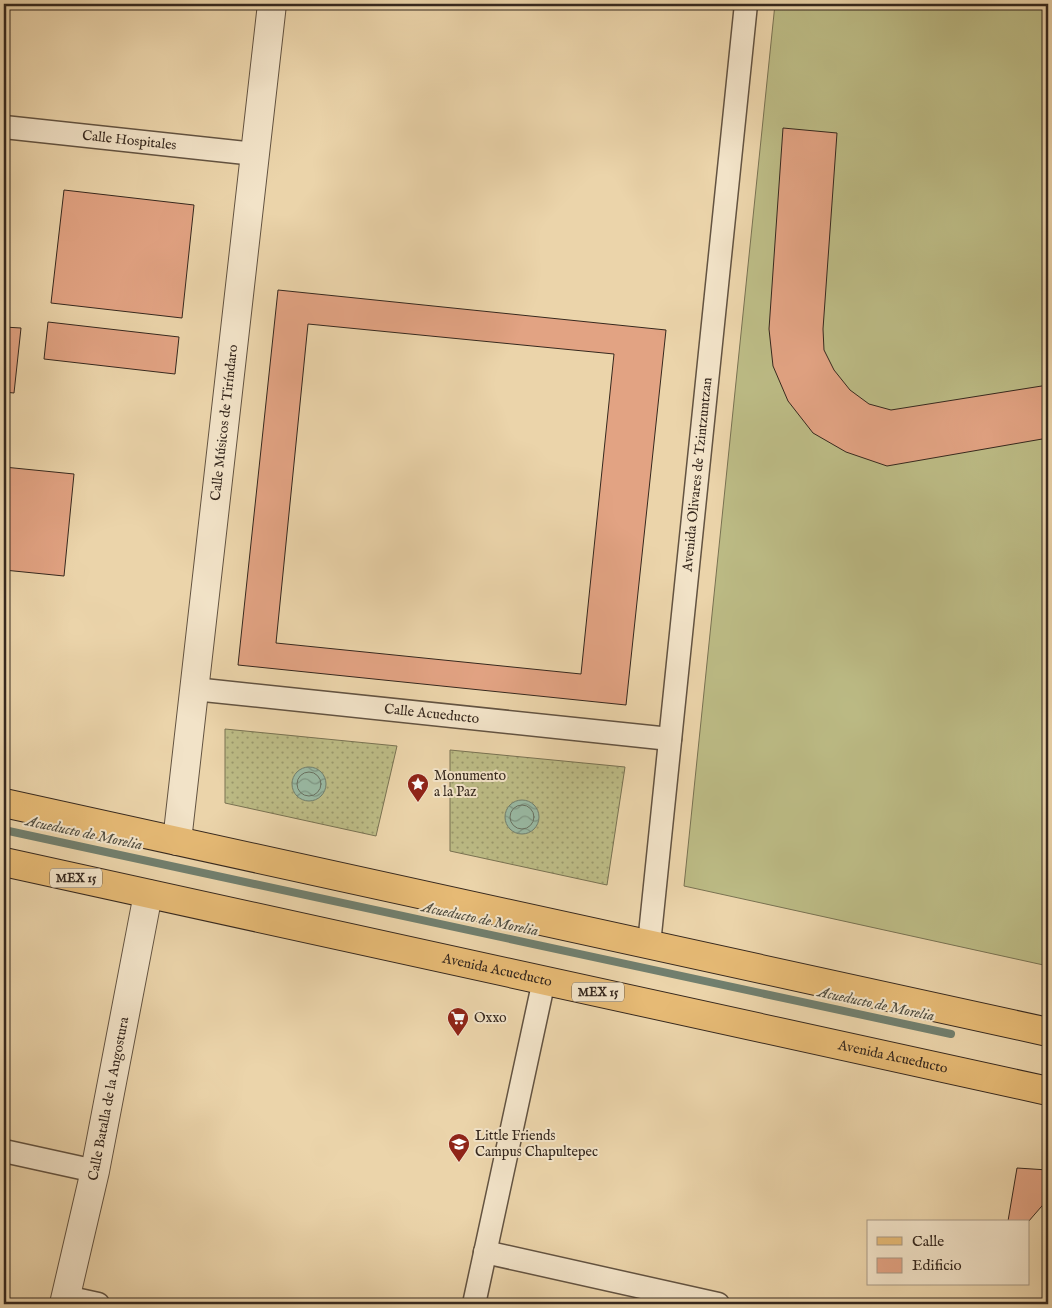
<svg xmlns="http://www.w3.org/2000/svg" width="1052" height="1308" font-family="'IM FELL English',serif">
  <defs>
    <pattern id="grass-dots" width="8" height="8" patternUnits="userSpaceOnUse" patternTransform="scale(1.25)"><rect width="8" height="8" fill="#bcbb85"/><path d="M2 2h.1M6 6h.1" fill="none" stroke="#9a986c" stroke-width="1.8" stroke-linecap="round"/></pattern>
    <pattern id="water-waves" width="16" height="10" patternUnits="userSpaceOnUse" patternTransform="scale(1.25)"><rect width="16" height="10" fill="#99b9a3"/><path d="M0 5q4-4 8 0t8 0" fill="none" stroke="#7e9684"/></pattern>
  </defs>
  <rect width="100%" height="100%" fill="#ebd4aa"/>
  <filter id="stains"><feTurbulence type="fractalNoise" baseFrequency=".004" numOctaves="4"/><feColorMatrix values="0 0 0 0 .2 0 0 0 0 .09 0 0 0 0 .02 0 0 0 .5 -.17"/></filter>
  <radialGradient id="worn" r=".72"><stop offset=".6" stop-color="#630" stop-opacity="0"/><stop offset="1" stop-color="#630" stop-opacity=".3"/></radialGradient>
  <!-- grass -->
  <g fill="url(#grass-dots)" stroke="#797252">
    <path d="M225 729 397 746 376 836 225 803Z"/>
    <path d="M450 750 625 767 607 885 450 851Z"/>
  </g>
  <!-- garden -->
  <path fill="#bcbb85" stroke="#797252" d="M775 4H1048V966L684 886Z"/>
  <!-- water -->
  <g fill="url(#water-waves)" stroke="#717f6e">
    <circle cx="309" cy="784" r="17"/>
    <circle cx="522" cy="817" r="17"/>
  </g>
  <g fill="none" stroke-linecap="round" stroke-linejoin="round">
    <!-- shore -->
    <g stroke="#687060" stroke-width="1">
      <circle cx="309" cy="784" r="12"/>
      <circle cx="522" cy="817" r="12"/>
    </g>
    <!-- stream -->
    <path stroke="#717f6e" stroke-width="8" d="M4 830 951 1034"/>
  </g>
  <!-- building -->
  <g fill="#e2a383" stroke="#36281e" fill-rule="evenodd">
    <path d="M783 128 837 133 823 329 824 350 834 370 850 390 869 404 891 410 1048 385V438L887 466 846 452 813 433 788 401 773 366 769 329Z"/>
    <path d="M64 190 194 205 182 318 51 303Z"/>
    <path d="M278 290 666 330 626 705 238 665ZM308 324 614 354 581 674 276 643Z"/>
    <path d="M48 322 179 337 175 374 44 359Z"/>
    <path d="M4 327 21 328 14 393 4 392Z"/>
    <path d="M4 467 74 474 64 576 4 570Z"/>
    <path d="M1017 1168 1048 1170V1199L1028 1222 1008 1221Z"/>
  </g>
  <g fill="none" stroke-linecap="round" stroke-linejoin="round">
    <!-- minor casing -->
    <g stroke="#635341" stroke-width="25">
      <g id="minor">
        <path id="s1" d="M4 127 255 154"/>
        <path id="s2" d="M194 689 670 739"/>
        <path id="s3" d="M649 944 746 4"/>
        <path d="M4 1151 95 1171"/>
        <path d="M485 1252 718 1304"/>
        <path d="M66 1297 98 1304"/>
        <path d="M474 1304 544 980"/>
      </g>
    </g>
    <!-- tertiary casing -->
    <g stroke="#635341" stroke-width="30">
      <g id="tertiary">
        <path id="s4" d="M177 841 272 4"/>
        <path id="s5" d="M64 1304 95 1171 148 894"/>
      </g>
    </g>
    <!-- primary casing -->
    <g stroke="#36281e" stroke-width="30">
      <g id="primary">
        <path d="M4 803 1048 1032"/>
        <path id="s6" d="M4 862 1048 1091"/>
      </g>
    </g>
    <!-- minor -->
    <use href="#minor" stroke="#f2e3c8" stroke-width="22"/>
    <!-- tertiary -->
    <use href="#tertiary" stroke="#f2e3c8" stroke-width="28"/>
    <!-- primary -->
    <use href="#primary" stroke="#e6ba75" stroke-width="28"/>
  </g>
  <!-- icons -->
  <defs>
    <g id="sight-pin" transform="scale(1.125)"><path d="M0 17L-7.5 6A9.5 9.5 0 1 1 7.5 6Z" fill="#8f2418" stroke="#f2e3c8"/><path d="M0-6L1.8-2.2L6-1.7L2.9 1.2L3.7 5.4L0 3.3L-3.7 5.4L-2.9 1.2L-6-1.7L-1.8-2.2Z" fill="#fff"/></g>
    <g id="supermarket-pin" transform="scale(1.125)"><path d="M0 17L-7.5 6A9.5 9.5 0 1 1 7.5 6Z" fill="#8f2418" stroke="#f2e3c8"/><path d="M-6-5.5h2.5l.6 2H6L4.5 2H-2.5L-4.4-4H-6ZM-1.5 3.2a1.3 1.3 0 1 0 .1 0ZM3 3.2a1.3 1.3 0 1 0 .1 0Z" fill="#fff"/></g>
    <g id="school-pin" transform="scale(1.125)"><path d="M0 17L-7.5 6A9.5 9.5 0 1 1 7.5 6Z" fill="#8f2418" stroke="#f2e3c8"/><path d="M0-5L7-2L0 1L-7-2ZM-4 1L0 2.5L4 1V4Q0 6-4 4Z" fill="#fff"/></g>
  </defs>
  <g fill-rule="evenodd">
    <use href="#sight-pin" x="418" y="784"/>
    <use href="#supermarket-pin" x="458" y="1018"/>
    <use href="#school-pin" x="459" y="1144"/>
  </g>
  <g text-anchor="middle" dominant-baseline="central" stroke-width="4" stroke-linejoin="round" paint-order="stroke">
    <!-- shield labels -->
    <g fill="#f2e3c8" stroke="#6e6051" stroke-width="1">
      <rect x="50" y="868.5" width="52" height="19" rx="4"/>
      <rect x="572" y="982.5" width="52" height="19" rx="4"/>
    </g>
    <g font-size="12" font-weight="bold" fill="#36281e">
      <text x="76" y="878">MEX 15</text>
      <text x="598" y="992">MEX 15</text>
    </g>
    <!-- street labels -->
    <g font-size="14" fill="#36281e" stroke="#f2e3c8">
      <text stroke="none"><textPath href="#s1" startOffset="126">Calle Hospitales</textPath></text>
      <text stroke="none"><textPath href="#s4" startOffset="421">Calle Músicos de Tiríndaro</textPath></text>
      <text stroke="none"><textPath href="#s3" startOffset="472">Avenida Olivares de Tzintzuntzan</textPath></text>
      <text stroke="none"><textPath href="#s2" startOffset="239">Calle Acueducto</textPath></text>
      <text stroke="none"><textPath href="#s6" startOffset="505">Avenida Acueducto</textPath></text>
      <text stroke="none"><textPath href="#s6" startOffset="910">Avenida Acueducto</textPath></text>
      <text stroke="none"><textPath href="#s5" startOffset="210">Calle Batalla de la Angostura</textPath></text>
    </g>
    <!-- poi labels -->
    <g font-size="14" fill="#36281e" stroke="#f2e3c8" text-anchor="start">
      <text x="434" y="776">Monumento<tspan x="434" dy="16">a la Paz</tspan></text>
      <text x="474" y="1018">Oxxo</text>
      <text x="475" y="1136">Little Friends<tspan x="475" dy="16">Campus Chapultepec</tspan></text>
    </g>
    <!-- water labels -->
    <g font-size="15" font-style="italic" fill="#4f4c3f" stroke="#f2e3c8">
      <text transform="translate(84 833) rotate(12)">Acueducto de Morelia</text>
      <text transform="translate(480 919) rotate(12)">Acueducto de Morelia</text>
      <text transform="translate(876 1004) rotate(12)">Acueducto de Morelia</text>
    </g>
  </g>
  <!-- margin -->
  <rect width="1052" height="1308" fill="none" stroke="#ebd4aa" stroke-width="20"/>
  <rect x="5" y="5" width="1042" height="1298" fill="none" stroke="#36281e" stroke-width="2.5"/>
  <rect x="10" y="10" width="1032" height="1288" fill="none" stroke="#36281e"/>
  <!-- legend -->
  <rect x="867" y="1220" width="162" height="65" fill="#f2e3c8" stroke="#a79884"/>
  <rect x="877" y="1237" width="25" height="8" fill="#e6ba75" stroke="#a79884"/>
  <text x="912" y="1246" font-size="15" fill="#36281e">Calle</text>
  <rect x="877" y="1258" width="25" height="15" fill="#e2a383" stroke="#a79884"/>
  <text x="912" y="1270" font-size="15" fill="#36281e">Edificio</text>
  <rect width="100%" height="100%" filter="url(#stains)"/>
  <rect width="100%" height="100%" fill="url(#worn)"/>
</svg>
